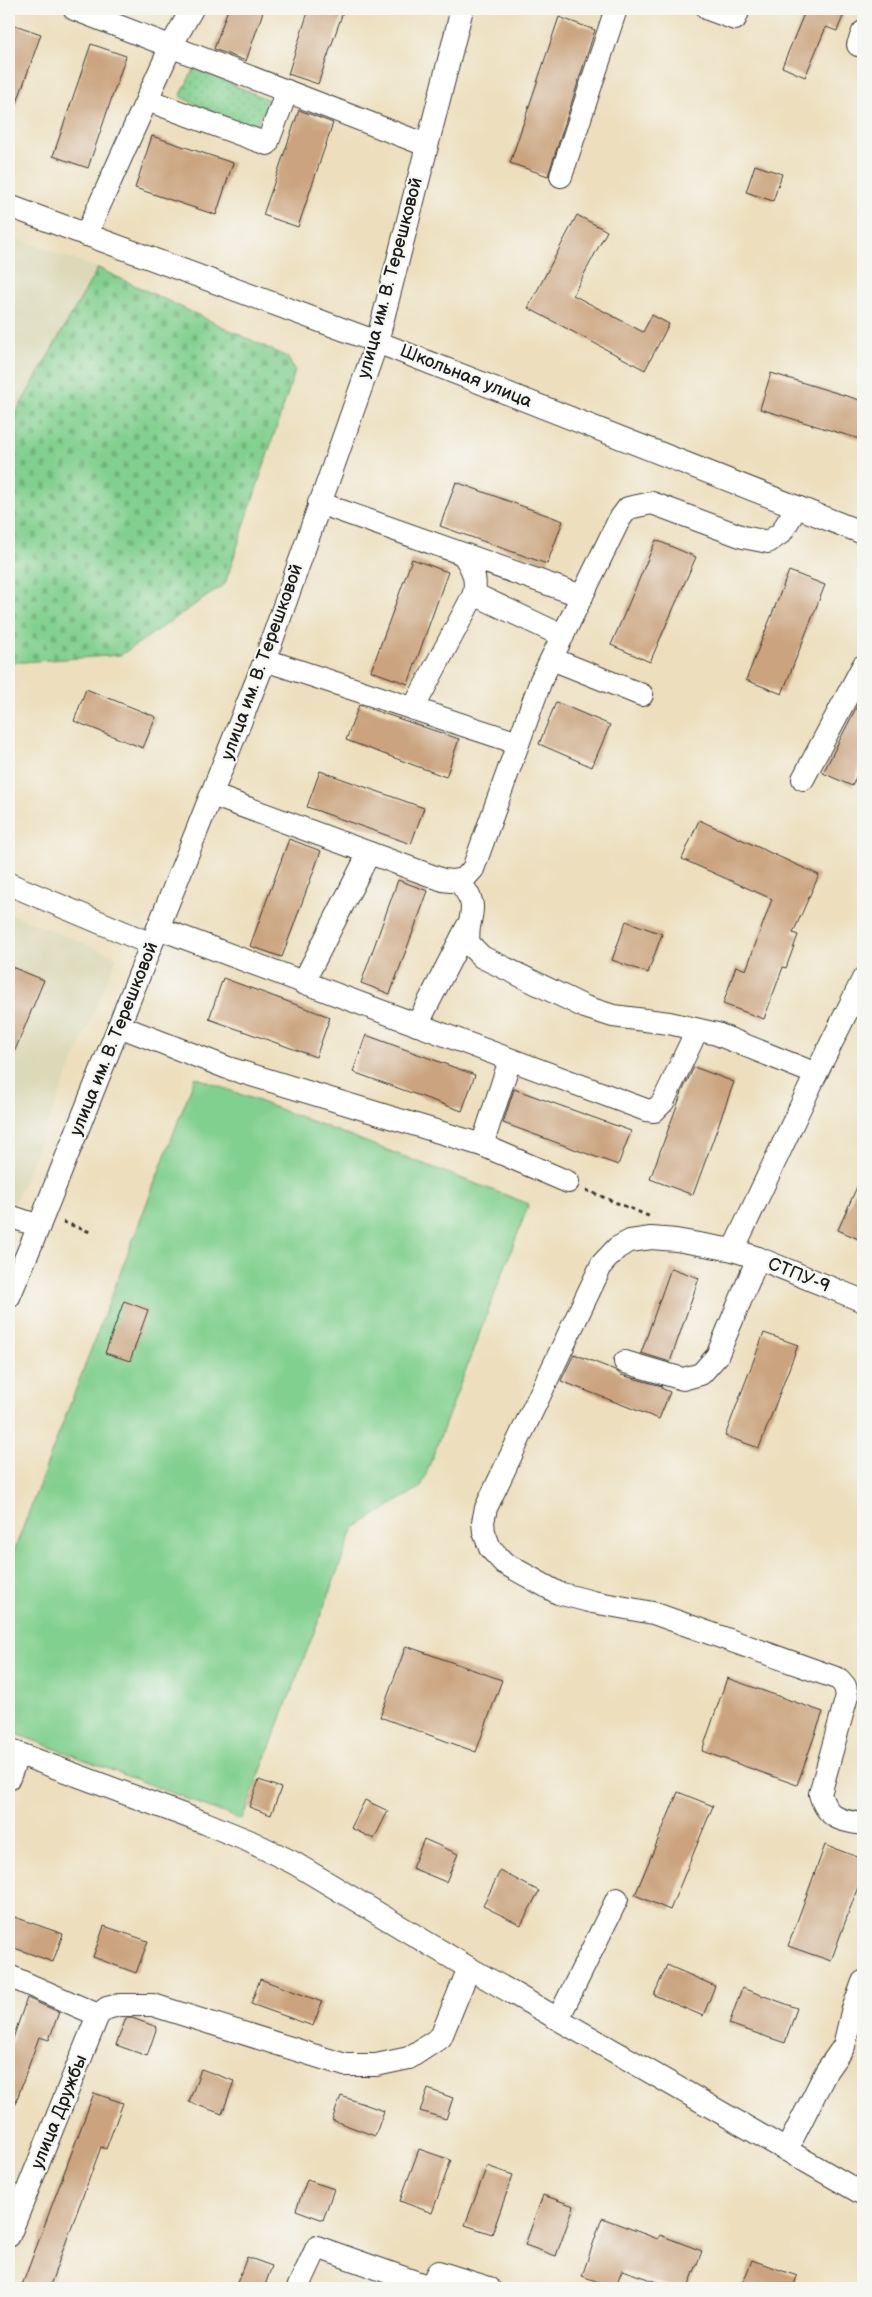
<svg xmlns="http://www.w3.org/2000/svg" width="872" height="2297" font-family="'Balsamiq Sans',sans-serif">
  <defs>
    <pattern id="cemetery-stones" width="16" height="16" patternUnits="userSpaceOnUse" patternTransform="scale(1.25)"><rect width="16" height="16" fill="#82d08f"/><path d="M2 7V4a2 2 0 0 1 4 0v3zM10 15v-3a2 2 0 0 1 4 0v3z" fill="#70b27b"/></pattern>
    <pattern id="park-dots" width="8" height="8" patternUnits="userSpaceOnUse" patternTransform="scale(1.25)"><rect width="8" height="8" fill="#82d08f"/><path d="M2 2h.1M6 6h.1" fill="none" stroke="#70b27b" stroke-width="1.8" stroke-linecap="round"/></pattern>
  </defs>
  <rect width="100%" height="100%" fill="#f6f6f2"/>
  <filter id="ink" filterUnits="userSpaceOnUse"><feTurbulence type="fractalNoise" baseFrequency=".02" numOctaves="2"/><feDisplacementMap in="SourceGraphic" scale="10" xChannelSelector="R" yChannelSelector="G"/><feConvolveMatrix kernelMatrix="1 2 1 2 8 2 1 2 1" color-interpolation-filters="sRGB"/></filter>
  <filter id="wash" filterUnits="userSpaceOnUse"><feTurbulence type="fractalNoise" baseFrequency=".0096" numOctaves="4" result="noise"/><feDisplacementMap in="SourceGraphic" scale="20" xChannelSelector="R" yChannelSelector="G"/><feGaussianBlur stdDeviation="1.12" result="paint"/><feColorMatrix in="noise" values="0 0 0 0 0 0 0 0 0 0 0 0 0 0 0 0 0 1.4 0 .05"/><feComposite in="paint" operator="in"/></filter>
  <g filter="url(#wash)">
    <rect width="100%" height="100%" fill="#eddfbd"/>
    <!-- built -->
    <g fill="#dbd9b8">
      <path d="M9 236 98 268 9 425Z"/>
      <path d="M9 913 117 957 13 1207 9 1206Z"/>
    </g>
    <!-- grass -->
    <path fill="#82d08f" stroke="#4f7656" d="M195 1077 529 1204 421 1487 354 1528 242 1820 9 1731V1564Z"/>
    <!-- cemetery -->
    <path fill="url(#cemetery-stones)" stroke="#4f7656" d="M98 268 287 357 295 371 225 584 121 655 9 663V425Z"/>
    <!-- park -->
    <path fill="url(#park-dots)" stroke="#4f7656" d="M194 68 269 100 254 130 180 97Z"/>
    <g id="blocks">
      <!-- building -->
      <g fill="#cba47f">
        <path d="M228 9H264L246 61 214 49Z"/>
        <path d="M309 9H344L318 84 288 74Z"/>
        <path d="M806 9H846L837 31 826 27 805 77 782 67Z"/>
        <path d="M559 17 595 30 548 176 510 163Z"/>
        <path d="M9 23 41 34 11 120H9Z"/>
        <path d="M91 44 126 56 88 168 53 156Z"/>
        <path d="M299 110 333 123 298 227 263 215Z"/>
        <path d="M152 136 233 163 216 215 135 188Z"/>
        <path d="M755 165 782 174 773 201 746 192Z"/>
        <path d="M577 215 607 231 573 295 643 332 652 315 669 324 645 370 528 308Z"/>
        <path d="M771 373 863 401V440L760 409Z"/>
        <path d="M456 482 563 521 547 564 440 526Z"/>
        <path d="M656 540 696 557 650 662 611 645Z"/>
        <path d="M412 559 448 572 408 684 371 671Z"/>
        <path d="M789 571 825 585 782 694 746 680Z"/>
        <path d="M86 689 156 717 143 748 74 721Z"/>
        <path d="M863 694V762L852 786 823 773Z"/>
        <path d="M556 702 610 725 592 767 539 744Z"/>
        <path d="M359 705 459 739 446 777 346 740Z"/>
        <path d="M320 771 424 808 411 844 307 807Z"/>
        <path d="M699 820 819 875 793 933 798 935 786 968 783 967 764 1019 723 1004 736 966 746 970 772 899 682 859Z"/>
        <path d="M289 839 321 851 282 957 250 946Z"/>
        <path d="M398 880 428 891 390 994 361 983Z"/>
        <path d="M626 921 662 934 648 973 612 960Z"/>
        <path d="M9 966 44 980 9 1065Z"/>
        <path d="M223 978 330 1017 316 1057 209 1019Z"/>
        <path d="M366 1035 475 1075 462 1111 353 1072Z"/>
        <path d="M694 1067 734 1082 693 1195 650 1179 682 1092Z"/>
        <path d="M514 1089 631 1131 618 1165 503 1123Z"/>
        <path d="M863 1173V1241L838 1230Z"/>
        <path d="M671 1268 699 1278 670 1362 641 1353Z"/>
        <path d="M124 1301 148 1310 130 1361 105 1353Z"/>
        <path d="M764 1333 798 1345 759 1448 725 1436Z"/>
        <path d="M574 1354 615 1370 621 1375 662 1386 661 1388 670 1392 659 1419 561 1381Z"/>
        <path d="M406 1646 502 1680 476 1752 380 1717Z"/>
        <path d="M727 1678 823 1712 797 1785 702 1751Z"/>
        <path d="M259 1780 281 1788 271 1815 249 1807Z"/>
        <path d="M678 1792 713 1806 670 1910 635 1895Z"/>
        <path d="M365 1800 388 1811 374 1839 351 1828Z"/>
        <path d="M424 1839 458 1854 446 1882 412 1868Z"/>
        <path d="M825 1845 863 1859V1873L831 1961 788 1946Z"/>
        <path d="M500 1871 539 1891 521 1925 483 1906Z"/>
        <path d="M9 1915 63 1934 53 1962 9 1946Z"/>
        <path d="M104 1926 148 1941 136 1973 93 1957Z"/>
        <path d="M667 1965 715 1986 703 2016 654 1995Z"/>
        <path d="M260 1979 322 2002 313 2026 251 2004Z"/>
        <path d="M742 1988 797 2008 785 2043 729 2024Z"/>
        <path d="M27 1998 59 2012 49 2040 39 2037 11 2116H9V2050Z"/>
        <path d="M126 2018H132L157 2027 147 2056 116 2045Z"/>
        <path d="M201 2069 234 2081 222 2114 189 2102Z"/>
        <path d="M428 2089 453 2098 446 2119 420 2111Z"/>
        <path d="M94 2093 123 2103 106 2149 101 2147 49 2288H21Z"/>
        <path d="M341 2096 384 2111 375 2136 332 2120Z"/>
        <path d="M419 2149 451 2160 432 2213 400 2201Z"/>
        <path d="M487 2166 513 2175 492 2234 465 2225Z"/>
        <path d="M307 2180 334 2189 323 2220 296 2210Z"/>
        <path d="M543 2195 574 2206 556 2256 525 2245Z"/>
        <path d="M602 2218 658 2239 660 2235 702 2251 688 2288H674L622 2270 615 2288 582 2276Z"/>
        <path d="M247 2257 272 2266 264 2288H235Z"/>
        <path d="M752 2260 797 2276 793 2288H741Z"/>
      </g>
    </g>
  </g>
  <g filter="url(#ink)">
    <use href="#blocks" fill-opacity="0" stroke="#3b3934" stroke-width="1"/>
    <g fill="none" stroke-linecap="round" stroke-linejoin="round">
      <!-- minor casing -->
      <g stroke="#3b3934" stroke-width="24">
        <g id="minor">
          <path d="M74 9 426 145"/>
          <path d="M708 9 735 19 739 9"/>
          <path d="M858 45 863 32"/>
          <path d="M147 100 267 144 287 91"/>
          <path d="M561 176 616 9"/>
          <path d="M9 206 377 342 863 533"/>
          <path d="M86 235 171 46 192 9"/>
          <path d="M319 503 582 596"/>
          <path d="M474 594 563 636"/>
          <path d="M552 659 642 695"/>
          <path d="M265 660 518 743"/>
          <path d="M413 709 474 594C477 577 472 568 463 554"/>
          <path d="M803 779 863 666"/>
          <path d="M212 795 443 880 451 881 464 879 473 869 541 680 619 520 628 508 652 503 743 537 768 542 781 533 797 507"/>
          <path d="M459 881C464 888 472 898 472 907 472 921 466 927 469 944L482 957 585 1007 613 1016 669 1023 717 1034 816 1074"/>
          <path d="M9 884 151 944"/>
          <path d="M158 928 646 1110 654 1111 663 1102 697 1030"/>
          <path d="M303 983 369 853"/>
          <path d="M417 1025 467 927"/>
          <path d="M119 1026 228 1068 482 1145 510 1060"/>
          <path d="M482 1145 568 1182"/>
          <path d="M9 1216 39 1226"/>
          <path d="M733 1250 816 1074 863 979"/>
          <path d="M9 1297 39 1226 265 660 377 342 462 9"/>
          <path d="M863 1301 758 1258 733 1250 676 1240 651 1238 630 1241 617 1248 602 1264 486 1508 483 1522 484 1532 490 1548 504 1563 558 1593 593 1602 653 1613 839 1679 845 1686 847 1696 820 1794C827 1818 840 1821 863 1824"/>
          <path d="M625 1362 683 1379 701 1374 717 1356 758 1258"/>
          <path d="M9 1750 205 1823 249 1841 294 1863 469 1968 863 2194"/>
          <path d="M9 1778 18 1754"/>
          <path d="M9 1976 98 2015 107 2008 119 2005H153L345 2065H376L409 2058 441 2037 469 1968"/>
          <path d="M558 2019 617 1899"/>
          <path d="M787 2149 827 2070 844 2046 852 2012 863 1982"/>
          <path d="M9 2236 98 2015"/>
          <path d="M298 2288 317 2247 430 2287 438 2272 489 2288"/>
        </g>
      </g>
      <!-- path -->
      <g stroke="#3b3934" stroke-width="3" stroke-dasharray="4 4" stroke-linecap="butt">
        <path d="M586 1190 651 1217"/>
        <path d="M63 1222 93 1233"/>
      </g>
      <!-- minor -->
      <use href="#minor" stroke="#fff" stroke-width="22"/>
    </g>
  </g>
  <g text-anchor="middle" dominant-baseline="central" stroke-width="4.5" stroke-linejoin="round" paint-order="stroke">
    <!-- street labels -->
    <g font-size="18" fill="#1c1c1c" stroke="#f6f6f2">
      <text transform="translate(390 278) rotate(-75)">улица им. В. Терешковой</text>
      <text transform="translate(466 376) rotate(22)">Школьная улица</text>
      <text transform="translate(262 662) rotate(-70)">улица им. В. Терешковой</text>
      <text transform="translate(114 1039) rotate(-68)">улица им. В. Терешковой</text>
      <text transform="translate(799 1275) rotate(22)">СТПУ-9</text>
      <text transform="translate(59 2112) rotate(-68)">улица Дружбы</text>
    </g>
  </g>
  <!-- margin -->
  <rect width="872" height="2297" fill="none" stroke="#f6f6f2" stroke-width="30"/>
</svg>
